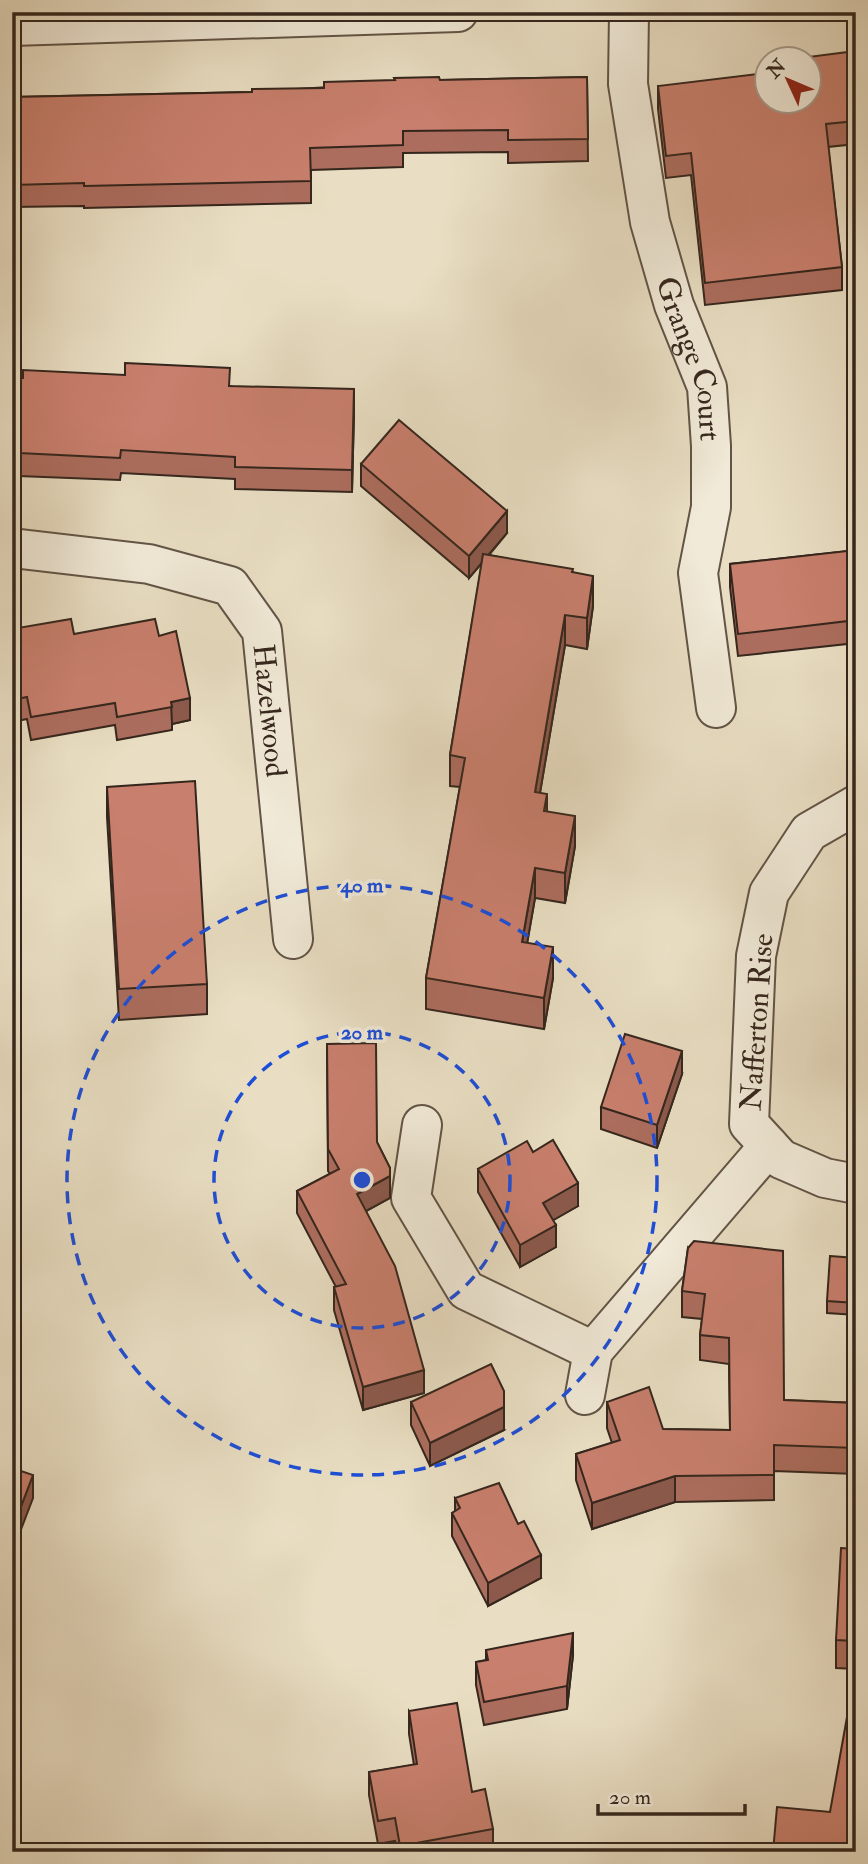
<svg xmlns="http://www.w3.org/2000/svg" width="868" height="1864" font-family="'IM FELL Double Pica',serif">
  <rect width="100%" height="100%" fill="#e9dec3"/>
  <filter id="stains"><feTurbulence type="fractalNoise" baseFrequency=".00286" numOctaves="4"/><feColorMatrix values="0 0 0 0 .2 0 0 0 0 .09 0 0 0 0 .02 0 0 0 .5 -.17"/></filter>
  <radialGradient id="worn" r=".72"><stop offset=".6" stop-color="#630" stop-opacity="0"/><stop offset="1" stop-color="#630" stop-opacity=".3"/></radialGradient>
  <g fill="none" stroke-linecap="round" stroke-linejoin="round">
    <!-- minor casing -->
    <g stroke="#625446" stroke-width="42">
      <g id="minor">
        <path id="s1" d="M629 12 628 84 650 222 674 305 707 387 711 446V507L698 573 716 708"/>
        <path d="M12 26 458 12"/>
        <path id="s2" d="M12 548 149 564 230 586 262 631 293 939"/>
        <path d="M856 805 809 832 769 893 756 956 749 1124 781 1159 825 1178 856 1184"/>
        <path d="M422 1125 411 1198 466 1290 593 1351"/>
        <path d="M585 1395 593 1351 769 1146"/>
      </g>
    </g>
    <!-- minor -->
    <use href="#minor" stroke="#f1ead8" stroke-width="38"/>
  </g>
  <!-- wall -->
  <g fill="#ac6d5e" stroke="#35261d" stroke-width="2">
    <path d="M856 51V144L828 147 842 267V290L705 305 691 175 666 178 658 109V86L808 102V60Z"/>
    <path d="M587 77 588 161 508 163V152L403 153V167L311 170V203L84 208V206L12 207V97L252 92 440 80Z"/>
    <path d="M856 269V336L849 293V270Z"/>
    <path d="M12 378 230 386 354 412 352 492 235 489V479L121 473 120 480 19 476V459H12Z"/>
    <path d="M361 464 507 533 489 555 573 572 593 606 587 649 565 645 540 793 547 811 575 846 565 903 535 898 527 943 553 978 544 1029 426 1009V978L460 787 450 786V755L482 563 469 578 361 486Z"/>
    <path d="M856 550V643L738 656 730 587V564Z"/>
    <path d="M12 629 74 634 159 636 190 720 172 724V730L117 740 115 725 31 740 27 719 12 722Z"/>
    <path d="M107 787 207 984V1014L119 1020 107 817Z"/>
    <path d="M327 1044 390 1168V1198L366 1211 424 1393 363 1410 334 1310V1287H336L297 1213V1191L330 1174 328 1171Z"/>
    <path d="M682 1074 657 1148 601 1129V1107Z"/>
    <path d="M533 1152 578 1206 553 1220 556 1247 520 1267 478 1192V1169Z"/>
    <path d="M688 1248 784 1400 856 1403V1474L774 1471V1500L675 1502 592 1529 576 1480V1454L612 1443 607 1428V1402L663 1429 730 1430 729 1364 700 1360V1335L702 1319 682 1317V1291Z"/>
    <path d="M856 1258V1315L827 1313V1301Z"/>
    <path d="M411 1402 504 1430 430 1466 411 1425Z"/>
    <path d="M455 1498 541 1578 488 1606 452 1536V1513L455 1511Z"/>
    <path d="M856 1549V1669L836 1668V1640Z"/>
    <path d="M486 1650 573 1655 567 1709 484 1725 476 1685V1662L486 1660Z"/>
    <path d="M409 1711 472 1792 493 1829V1851L397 1852 395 1841 378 1844 369 1795V1772L414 1765 409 1734Z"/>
  </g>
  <!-- shaded-wall -->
  <g fill="#8c594c" stroke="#35261d" stroke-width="2">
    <path d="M354 389V412L352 492V470Z"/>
    <path d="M507 511V533L469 578V556Z"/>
    <path d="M593 576V606L587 649V618Z"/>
    <path d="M565 615V645L535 822V792Z"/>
    <path d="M190 698V720L172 724 171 702Z"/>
    <path d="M547 794V824L544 811Z"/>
    <path d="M575 816V846L565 903V873Z"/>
    <path d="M535 868V898L522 973V942Z"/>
    <path d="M553 947V978L544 1029V998Z"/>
    <path d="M682 1051V1074L657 1148V1125Z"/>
    <path d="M390 1176V1198L357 1216V1194Z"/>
    <path d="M578 1183V1206L543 1226V1203Z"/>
    <path d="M556 1225V1247L520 1267V1245Z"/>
    <path d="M424 1370V1393L363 1410V1387Z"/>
    <path d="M13 1377V1406L12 1407V1378Z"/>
    <path d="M504 1407V1430L430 1466V1443Z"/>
    <path d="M33 1475V1498L12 1553V1530Z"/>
    <path d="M675 1476V1502L592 1529V1503Z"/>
    <path d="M541 1555V1578L488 1606V1583Z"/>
    <path d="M573 1633V1655L567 1709V1686Z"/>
  </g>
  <!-- building -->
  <g fill="#c87f6d" stroke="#35261d" stroke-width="2">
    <path d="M856 51V121L826 124 842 267 705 283 691 153 666 156 658 86 766 73V102H808L809 68 808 57Z"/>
    <path d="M439 77 440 80 587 77 588 139 508 140V130L403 131V145L310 148 311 181 84 186V183L12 185V97L252 92V89L324 88V82L395 80 394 78Z"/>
    <path d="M856 269V313L849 270Z"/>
    <path d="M125 363 230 368 229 386 354 389 352 470 235 467V457L121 450 120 458 19 453 20 436H12V378H23V370L125 375Z"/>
    <path d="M399 420 507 511 469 556 361 464Z"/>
    <path d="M856 550V620L738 634 730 564Z"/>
    <path d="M483 554 573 569 572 572 593 576 587 618 565 615 535 792 547 794 544 811 575 816 565 873 535 868 522 942 553 947 544 998 426 978 465 758 450 755Z"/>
    <path d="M71 619 74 634 155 619 159 636 176 631 190 698 171 702 172 707 117 717 115 703 31 717 27 697 12 700V629Z"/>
    <path d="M195 781 207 984 119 989 107 787Z"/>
    <path d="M625 1034 682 1051 657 1125 601 1107Z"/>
    <path d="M376 1043 377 1142 390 1168V1176L357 1194 395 1266 424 1370 363 1387 334 1287 346 1284 297 1191 339 1169 328 1149 327 1044Z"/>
    <path d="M553 1140 578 1183 543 1203 556 1225 520 1245 478 1169 527 1141 533 1152Z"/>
    <path d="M694 1241 783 1251 784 1400 856 1403V1448L774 1445V1475L675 1476 592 1503 576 1454 620 1440 607 1402 649 1387 663 1429 730 1430 729 1338 700 1335 705 1294 682 1291 688 1248Z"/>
    <path d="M830 1256 856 1258V1303L827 1301Z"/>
    <path d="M491 1364 504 1391V1407L430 1443 411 1402Z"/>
    <path d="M12 1468 33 1475 12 1530Z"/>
    <path d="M499 1483 518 1524 524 1521 541 1555 488 1583 452 1513 460 1508 455 1498Z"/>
    <path d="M841 1548 856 1549V1641L836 1640Z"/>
    <path d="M573 1633 567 1686 484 1702 476 1662 488 1660 486 1650Z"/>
    <path d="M457 1703 472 1792 485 1789 493 1829 400 1846 395 1818 378 1821 369 1772 417 1764 409 1711Z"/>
    <path d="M847 1717 856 1719V1852H773L777 1807 830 1812Z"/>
    <path d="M674 1847 676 1852H660Z"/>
  </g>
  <!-- distance rings -->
  <g fill="none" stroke="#1d4ed8" stroke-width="3.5" stroke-dasharray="12 9">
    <circle cx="362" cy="1180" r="148"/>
    <circle cx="362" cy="1180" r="295"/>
  </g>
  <g text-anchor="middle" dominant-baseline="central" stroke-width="7" stroke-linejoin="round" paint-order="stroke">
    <!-- street labels -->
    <g font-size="30" fill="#35261d" stroke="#f1ead8">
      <text stroke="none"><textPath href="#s1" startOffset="355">Grange Court</textPath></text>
      <text stroke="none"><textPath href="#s2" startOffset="357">Hazelwood</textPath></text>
      <text transform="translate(757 1022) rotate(-86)">Nafferton Rise</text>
    </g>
  </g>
  <circle cx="362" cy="1180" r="10" fill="#1d4ed8" stroke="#f1ead8" stroke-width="3.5"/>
  <g font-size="21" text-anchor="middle" font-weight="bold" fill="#1d4ed8" stroke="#f1ead8" stroke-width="7" stroke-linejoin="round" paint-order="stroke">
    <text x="362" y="892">40 m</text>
    <text x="362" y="1039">20 m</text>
  </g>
  <!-- margin -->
  <rect width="868" height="1864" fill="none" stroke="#e9dec3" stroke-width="42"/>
  <rect x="14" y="14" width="840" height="1836" fill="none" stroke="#35261d" stroke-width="3.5"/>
  <rect x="21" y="21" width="826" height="1822" fill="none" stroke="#35261d" stroke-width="2"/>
  <!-- north arrow -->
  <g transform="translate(788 80) rotate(314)"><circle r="33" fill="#f1ead8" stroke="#a69c8d" stroke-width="2"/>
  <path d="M0-5L12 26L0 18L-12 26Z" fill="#8f2418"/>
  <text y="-10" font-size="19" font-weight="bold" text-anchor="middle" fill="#35261d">N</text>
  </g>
  <!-- scale -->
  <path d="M598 1804v10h147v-10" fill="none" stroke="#35261d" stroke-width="3.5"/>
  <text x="609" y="1804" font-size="21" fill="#35261d" stroke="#f1ead8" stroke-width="5" paint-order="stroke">20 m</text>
  <rect width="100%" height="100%" filter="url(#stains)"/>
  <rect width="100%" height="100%" fill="url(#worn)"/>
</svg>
